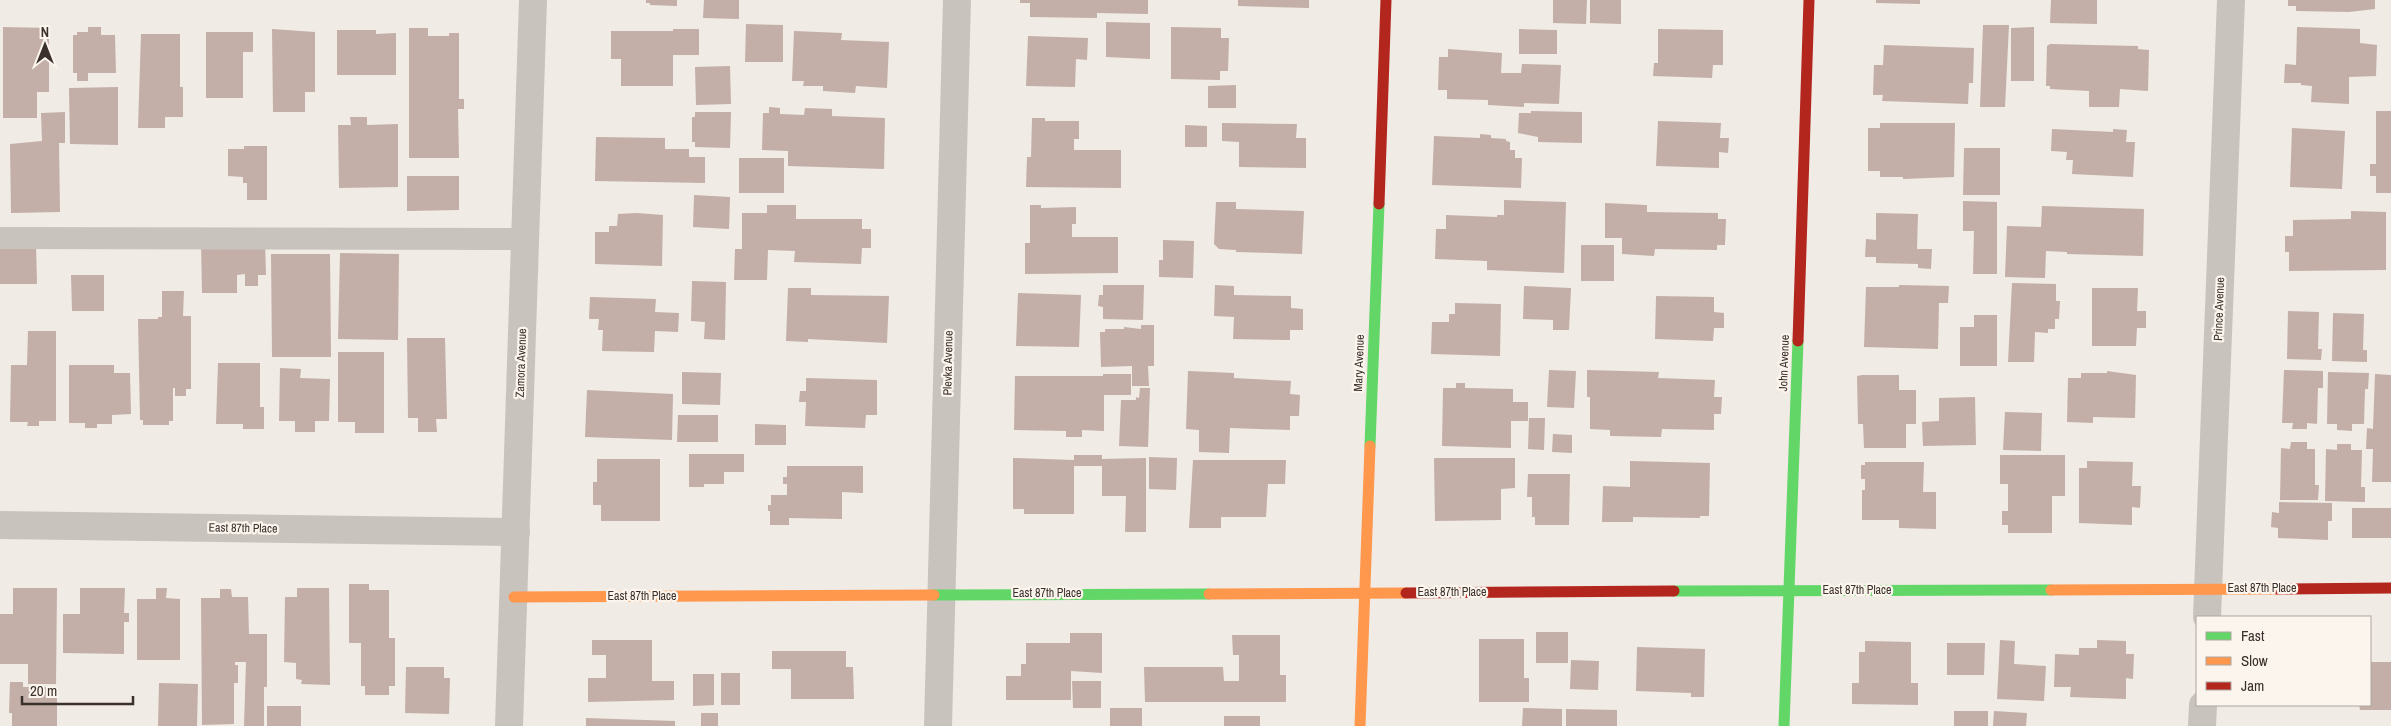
<svg xmlns="http://www.w3.org/2000/svg" width="2391" height="726" font-family="'Archivo Narrow',sans-serif">
  <rect width="100%" height="100%" fill="#f0ebe5"/>
  <!-- building -->
  <g fill="#c3afa7">
    <path d="M646 0H677V6L650 5V3H646Z"/>
    <path d="M704 0H739V19L703 18Z"/>
    <path d="M1020 0H1148V14L1097 13V18L1030 17V3H1020Z"/>
    <path d="M1238 0H1309V8L1238 6Z"/>
    <path d="M1553 0H1587L1586 24 1553 23Z"/>
    <path d="M1590 0H1621V24L1590 23Z"/>
    <path d="M1876 0H1920V4L1876 3Z"/>
    <path d="M2051 0H2097V24L2050 23Z"/>
    <path d="M2288 0H2375V9L2349 12 2296 11V6H2288Z"/>
    <path d="M1106 22 1150 23V59L1106 57Z"/>
    <path d="M746 24 783 25V62H745Z"/>
    <path d="M1983 25H2009L2005 107H1980Z"/>
    <path d="M3 27 49 28V92H37V118H3Z"/>
    <path d="M88 27H101V35H115L116 73H88V81H77V73H73V35H77V32H88Z"/>
    <path d="M1171 27 1221 28V38H1229L1228 71H1220V80L1171 79Z"/>
    <path d="M2034 27V81H2011V28Z"/>
    <path d="M2297 27 2360 29V43L2377 45 2376 76 2349 77V104L2311 102 2312 86 2301 85V83H2284L2285 64 2296 65Z"/>
    <path d="M409 28H428V36H449V33H459V99H464V109H458L459 158H409Z"/>
    <path d="M272 29 315 32V92H305V112H273Z"/>
    <path d="M673 29H699V55H673V86H621V59H611V31H673Z"/>
    <path d="M1519 29 1557 30V54H1519Z"/>
    <path d="M1658 29 1723 30V65H1713L1712 78 1653 76 1654 63H1658Z"/>
    <path d="M337 30H376V34L396 33V75H337Z"/>
    <path d="M794 31 842 33 841 40 889 42 887 88 856 86 855 93 823 91V86H803L804 81H792Z"/>
    <path d="M206 32H253V52H243V98H206Z"/>
    <path d="M141 34H180V87H183V117H165V128H138Z"/>
    <path d="M1028 36 1088 38 1087 60 1076 59 1075 87 1026 86Z"/>
    <path d="M2050 44 2138 46V49L2149 50 2148 91 2120 89 2119 107H2089V91L2050 89V86H2046L2047 46Z"/>
    <path d="M1884 45 1974 48 1973 83H1969L1968 104 1882 101 1883 95H1873L1874 65H1883Z"/>
    <path d="M1448 49 1502 53 1501 73H1521L1522 64 1561 65 1559 104 1524 103V107L1488 105V100L1447 99V90H1438L1439 57H1448Z"/>
    <path d="M730 66 731 104 696 105 695 67Z"/>
    <path d="M1236 85V108H1208V86Z"/>
    <path d="M118 87V145L70 144 69 88Z"/>
    <path d="M769 107 780 108V114L804 115 805 108 832 109V116L885 118 884 169 788 166V151L762 150 763 113H769Z"/>
    <path d="M1531 111 1582 112V143L1538 142V137L1518 133 1519 113H1531Z"/>
    <path d="M2376 111H2391V193H2376V176H2370V164H2376Z"/>
    <path d="M65 112V143H59L60 212 11 213 10 144 42 141 41 113Z"/>
    <path d="M695 112H731L730 148 695 147V142H692V117H695Z"/>
    <path d="M350 117H367V125L398 124V187L339 188 338 125H351Z"/>
    <path d="M1032 118H1045V121H1079V139H1074V150H1121V188L1026 187 1027 157H1031Z"/>
    <path d="M1658 121 1721 123 1720 138H1729L1728 153 1719 152V168L1656 166Z"/>
    <path d="M1222 123 1297 124 1296 138H1306V168L1239 167V142L1222 141Z"/>
    <path d="M1880 123H1955L1954 177 1903 179V177H1880V171H1868V128H1880Z"/>
    <path d="M1185 125 1207 126V147H1185Z"/>
    <path d="M2292 128 2345 131 2342 189 2290 187Z"/>
    <path d="M2052 129 2113 132V129L2127 130 2126 142H2135L2133 177 2072 174 2073 160H2066L2067 152 2051 151Z"/>
    <path d="M1480 134 1491 135V138L1506 139V141L1510 142V150H1515V158H1522L1521 188 1432 185 1434 136 1480 138Z"/>
    <path d="M596 137 665 138V149H689V157H705V183L595 181Z"/>
    <path d="M244 146H267V200H247V183H243V177L228 176V149H244Z"/>
    <path d="M1964 148H2000V195H1963Z"/>
    <rect x="739" y="158" width="45" height="35"/>
    <path d="M407 176H459V210L407 211Z"/>
    <path d="M694 195 730 197 729 229 693 227Z"/>
    <path d="M1504 200 1566 202 1564 273 1487 270V261L1435 259 1436 229H1446V215L1497 217V215H1504Z"/>
    <path d="M1963 201 1997 202V274H1973L1974 231H1963Z"/>
    <path d="M1216 202H1236V209L1304 211 1302 254 1236 252V250L1219 249 1214 244Z"/>
    <path d="M1605 203 1647 205V212L1718 213V219H1726L1725 245H1717V250L1655 249 1654 256 1622 254V238H1605Z"/>
    <path d="M767 205H796V219H862V229H871V248H862L861 264 794 262 795 251 768 250 767 280H734L735 249H742V213H767Z"/>
    <path d="M1030 205H1041V208L1076 207V224H1072V237H1118V273L1025 274V243H1030Z"/>
    <path d="M2042 206 2144 209 2143 256 2067 254V252L2046 251 2045 278 2005 277 2007 226 2041 227Z"/>
    <path d="M2351 211 2386 212V270L2289 271V252H2285V236H2293V220L2351 219Z"/>
    <path d="M637 213 663 215 662 266 595 264V232H609V226H617L618 214Z"/>
    <path d="M1876 213 1918 214 1917 249H1932L1931 269 1918 268V264L1876 263V257H1865L1866 239 1876 240Z"/>
    <path d="M265 240 266 275H258V286H245V274L237 275V293H202L201 241Z"/>
    <path d="M1163 240 1194 241 1193 278 1159 277V260H1163Z"/>
    <path d="M36 244 37 284H0V245Z"/>
    <rect x="1581" y="245" width="33" height="36"/>
    <path d="M340 253 399 254 398 340 338 339Z"/>
    <path d="M271 254H330L331 357H272Z"/>
    <path d="M71 275H104V311H72Z"/>
    <path d="M692 281 726 282 725 340 704 339 705 322 691 321Z"/>
    <path d="M2012 283 2056 284V301H2060L2059 319H2055V329H2048V333L2035 332 2034 362H2008Z"/>
    <path d="M1103 285H1144L1143 320 1103 319V307L1098 306 1099 295H1103Z"/>
    <path d="M1215 285 1234 286V295L1291 296V308L1303 309V330H1290V340L1233 339 1234 317 1214 316Z"/>
    <path d="M1899 285 1949 286 1948 303H1939L1938 349 1864 347 1866 287H1899Z"/>
    <path d="M1524 286 1571 288 1569 330H1553V320L1523 319Z"/>
    <path d="M788 288H811V295L889 296 887 343 808 339V342L786 341Z"/>
    <path d="M2092 288H2138L2137 311H2146V328H2137L2136 346H2092Z"/>
    <path d="M162 291H184L183 316H191V389H186V396H175V388H173V421H169V425H143V420H140L138 319H158V317H162Z"/>
    <path d="M1018 293 1081 295 1079 347 1016 346Z"/>
    <path d="M1656 296 1714 297V312L1724 313V328H1714L1713 341 1655 339Z"/>
    <path d="M590 297 656 299 655 312 679 313 678 332 655 331 654 352 602 351 603 330H598L599 319H589Z"/>
    <path d="M1455 303 1501 304 1500 356 1431 354 1432 322H1449V314H1455Z"/>
    <path d="M2288 311 2319 312 2318 349H2322L2321 360 2287 359Z"/>
    <path d="M2333 313 2364 314 2363 350H2367V362L2332 361Z"/>
    <path d="M1974 315H1997V366H1960V327H1974Z"/>
    <path d="M1141 325H1154V366H1148L1149 386H1132V366L1101 367 1100 332H1105V329H1124V327L1141 329Z"/>
    <path d="M28 331H56V421H39V426H27L28 422H10L11 365H27Z"/>
    <path d="M407 338H445L447 419H436L437 432H418V418H408Z"/>
    <path d="M338 352H384V433H355V422H338Z"/>
    <path d="M218 363H260V407H264V429H243V424H216Z"/>
    <path d="M69 365H114V373H130L131 414 112 415V424H97V428H85V423H69Z"/>
    <path d="M280 368 301 369 300 378 330 379 329 421H315V432H295V421H279Z"/>
    <path d="M1549 370 1576 371 1574 408 1547 407Z"/>
    <path d="M1587 370 1659 372 1658 378 1715 380 1714 397H1722L1721 414H1714V430L1662 429 1661 437 1610 436V430L1590 429V397H1587Z"/>
    <path d="M2284 370 2323 371V388H2318L2317 424 2307 423V429H2292L2293 423H2282Z"/>
    <path d="M1188 371 1234 373V378L1291 381 1290 394 1300 395 1299 416H1290V430L1230 428 1229 453 1199 452V430L1186 429Z"/>
    <path d="M2107 371 2136 375 2135 418 2093 417V423L2067 422 2068 378H2081V373H2107Z"/>
    <path d="M682 372 721 373 720 405 682 404Z"/>
    <path d="M2328 372 2369 373 2368 389H2365L2364 424H2352V431L2337 430V424H2327Z"/>
    <path d="M1103 374H1131V395H1104V431L1082 430V437H1066V431L1014 430 1015 376H1103Z"/>
    <path d="M2375 374 2391 375V482H2372L2373 449H2366L2367 428 2373 429Z"/>
    <path d="M1862 375H1899V390H1916V424H1906V448H1864L1863 424H1858L1857 376Z"/>
    <path d="M806 378 877 380V415H866L865 428 805 426 806 402H799L800 391H806Z"/>
    <path d="M1456 383H1465V388L1513 389V402H1528V421H1511V448L1442 446 1443 388H1456Z"/>
    <path d="M1140 388H1150L1148 447 1119 446 1121 400H1136V397L1139 398Z"/>
    <path d="M587 390 673 394 672 440 585 437Z"/>
    <path d="M1975 397 1976 445 1923 446 1922 422 1939 421V398Z"/>
    <path d="M2005 412 2042 413 2041 451 2003 450Z"/>
    <path d="M678 415H718V442H677Z"/>
    <path d="M1529 418H1545L1544 450 1528 449Z"/>
    <path d="M755 424 786 425V445H755Z"/>
    <path d="M1553 434 1572 435V453L1552 452Z"/>
    <path d="M2291 442H2307V449H2315V485H2319L2318 500H2280L2281 448 2290 449Z"/>
    <path d="M2337 444H2351V450H2362L2361 487H2365V502L2325 501 2326 449 2337 450Z"/>
    <path d="M689 454H744V472H724V484H704V487H689Z"/>
    <path d="M1074 455H1102V459L1146 458V532H1125L1126 496H1102V466H1074V514H1024V509H1013V458L1074 460Z"/>
    <path d="M2000 455H2065V496H2052V533H2008V525H2002V511H2008V484H2000Z"/>
    <path d="M1149 457 1177 458 1176 490 1149 489Z"/>
    <path d="M1434 458H1515V488L1501 489V520L1435 521Z"/>
    <path d="M597 459H660V521H601V505H593V482H597Z"/>
    <path d="M1193 460H1286L1285 484H1268L1266 517H1221V528H1189Z"/>
    <path d="M1630 461 1710 463 1709 516H1700V518L1633 517V522H1602L1603 486 1630 487Z"/>
    <path d="M2087 461 2133 462 2132 486H2141L2140 508 2132 507V525L2079 523V468H2087Z"/>
    <path d="M1865 462H1924L1923 492H1936V529L1899 528V520H1862V490H1865V479H1861V465H1865Z"/>
    <path d="M787 466H863V493L842 492V519L789 518V525H770V511H768V505H771V495H787V484H783V477H787Z"/>
    <path d="M1528 474H1570L1569 525H1535V517H1532V497H1527Z"/>
    <path d="M2279 502 2332 503V521H2328V540L2278 538V528L2271 527 2272 512 2279 513Z"/>
    <rect x="2352" y="508" width="39" height="30"/>
    <path d="M349 584H369V590H389V638H395V686H389V695H365V686H361V643H349Z"/>
    <path d="M13 588H57L56 684H28V664H0V614H13Z"/>
    <path d="M80 588H125L124 613H129V622H124V654L63 653V614H80Z"/>
    <path d="M156 588H167L166 598 180 599V660H137V599H156Z"/>
    <path d="M297 588H329L330 685 301 684 302 680 296 679V663L284 662 285 597H297Z"/>
    <path d="M220 589H231L232 597H248L249 634H267V687H264V726H244L246 662H235V665H238V683H234V724L202 725 201 598H220Z"/>
    <rect x="1536" y="632" width="32" height="31"/>
    <path d="M1070 633H1102V673L1071 671V700H1006V676H1021V664H1026V643H1070Z"/>
    <path d="M1232 635H1280V675H1286V702H1145L1144 667H1223L1224 681H1239V655H1233Z"/>
    <path d="M1479 639H1524V678H1529V702H1479Z"/>
    <path d="M592 640H652V681H674V700L588 702V678H606V655H592Z"/>
    <path d="M2000 640 2015 641 2014 664 2046 666 2044 701 1997 699Z"/>
    <path d="M2097 640 2126 641V654H2134L2133 679 2126 678V699L2070 697 2071 687H2054L2055 654 2079 655V648H2097Z"/>
    <path d="M1865 641 1911 642V683H1918V705L1852 704V683H1859V652H1865Z"/>
    <path d="M1947 643H1985L1984 675H1947Z"/>
    <path d="M1637 647 1705 649 1704 697H1691V693L1636 691Z"/>
    <path d="M772 651H846V667H853L854 699H791V669H772Z"/>
    <path d="M1571 660 1599 661 1598 690 1570 689Z"/>
    <path d="M2370 662H2391V710H2360L2359 705H2370Z"/>
    <path d="M406 667H444V678H450L449 714 405 713Z"/>
    <rect x="721" y="673" width="19" height="32"/>
    <path d="M693 674H714V705L693 706Z"/>
    <path d="M1072 681H1101V708H1073Z"/>
    <path d="M10 682H23V687H57V726H12V713H9Z"/>
    <path d="M159 683 198 684 197 726H158Z"/>
    <rect x="267" y="706" width="34" height="20"/>
    <rect x="1110" y="708" width="32" height="18"/>
    <path d="M1523 708 1562 709V726H1522Z"/>
    <path d="M1566 709 1617 710V726H1566Z"/>
    <rect x="1954" y="711" width="34" height="15"/>
    <path d="M1994 711 2027 713 2026 726H1993Z"/>
    <rect x="701" y="713" width="17" height="13"/>
    <rect x="1224" y="716" width="36" height="10"/>
    <path d="M586 718 675 721V726H586Z"/>
  </g>
  <g fill="none" stroke-linecap="round" stroke-linejoin="round">
    <!-- lane -->
    <path stroke="#c9c3be" stroke-width="22" d="M0 238 525 239"/>
    <!-- street -->
    <g stroke="#c9c3be" stroke-width="28">
      <path d="M0 525 516 532"/>
      <path d="M2207 617 2231 0"/>
      <path d="M509 726 533 0"/>
      <path d="M938 726 957 0"/>
      <path d="M2202 726 2203 705"/>
    </g>
    <!-- fast -->
    <g stroke="#63d668" stroke-width="11">
      <path d="M1370 446 1379 204"/>
      <path d="M1674 591 2051 590"/>
      <path d="M934 595 1209 594"/>
      <path d="M1784 726 1798 341"/>
    </g>
    <!-- slow -->
    <g stroke="#ff974d" stroke-width="11">
      <path d="M2051 590 2278 589"/>
      <path d="M1209 594 1406 593"/>
      <path d="M514 597 934 595"/>
      <path d="M1360 726 1370 446"/>
    </g>
    <!-- jam -->
    <g stroke="#b3261e" stroke-width="11">
      <path d="M1379 204 1386 0"/>
      <path d="M1798 341 1809 0"/>
      <path d="M2278 589 2391 588"/>
      <path d="M1406 593 1674 591"/>
    </g>
  </g>
  <g text-anchor="middle" dominant-baseline="central" stroke-width="4.5" stroke-linejoin="round" paint-order="stroke">
    <!-- street labels -->
    <g font-size="12" fill="#3b302b" stroke="#fbf5ee">
      <text transform="translate(2219 309) rotate(-88)">Prince Avenue</text>
      <text transform="translate(521 363) rotate(-88)">Zamora Avenue</text>
      <text transform="translate(948 363) rotate(-89)">Plevka Avenue</text>
      <text transform="translate(1359 363) rotate(-88)">Mary Avenue</text>
      <text transform="translate(1784 363) rotate(-88)">John Avenue</text>
      <text transform="translate(243 528) rotate(1)">East 87th Place</text>
      <text x="2262" y="588">East 87th Place</text>
      <text x="1857" y="590">East 87th Place</text>
      <text x="1452" y="592">East 87th Place</text>
      <text x="1047" y="593">East 87th Place</text>
      <text x="642" y="596">East 87th Place</text>
    </g>
  </g>
  <!-- legend -->
  <rect x="2196" y="616" width="175" height="90" fill="#fbf5ee" stroke="#aea6a0"/>
  <rect x="2206" y="632" width="25" height="8" fill="#63d668" stroke="#aea6a0"/>
  <text x="2241" y="641" font-size="15" fill="#3b302b">Fast</text>
  <rect x="2206" y="657" width="25" height="8" fill="#ff974d" stroke="#aea6a0"/>
  <text x="2241" y="666" font-size="15" fill="#3b302b">Slow</text>
  <rect x="2206" y="682" width="25" height="8" fill="#b3261e" stroke="#aea6a0"/>
  <text x="2241" y="691" font-size="15" fill="#3b302b">Jam</text>
  <!-- north arrow -->
  <g transform="translate(45 45)" stroke="#fbf5ee" stroke-width="4" paint-order="stroke">
  <path d="M0-4L9 19L0 12L-9 19Z" fill="#3b302b"/>
  <text y="-8" font-size="14" font-weight="bold" text-anchor="middle" fill="#3b302b">N</text>
  </g>
  <!-- scale -->
  <path d="M22 696v8h111v-8" fill="none" stroke="#3b302b" stroke-width="2.5"/>
  <text x="30" y="696" font-size="15" fill="#3b302b" stroke="#fbf5ee" stroke-width="4" paint-order="stroke">20 m</text>
</svg>
